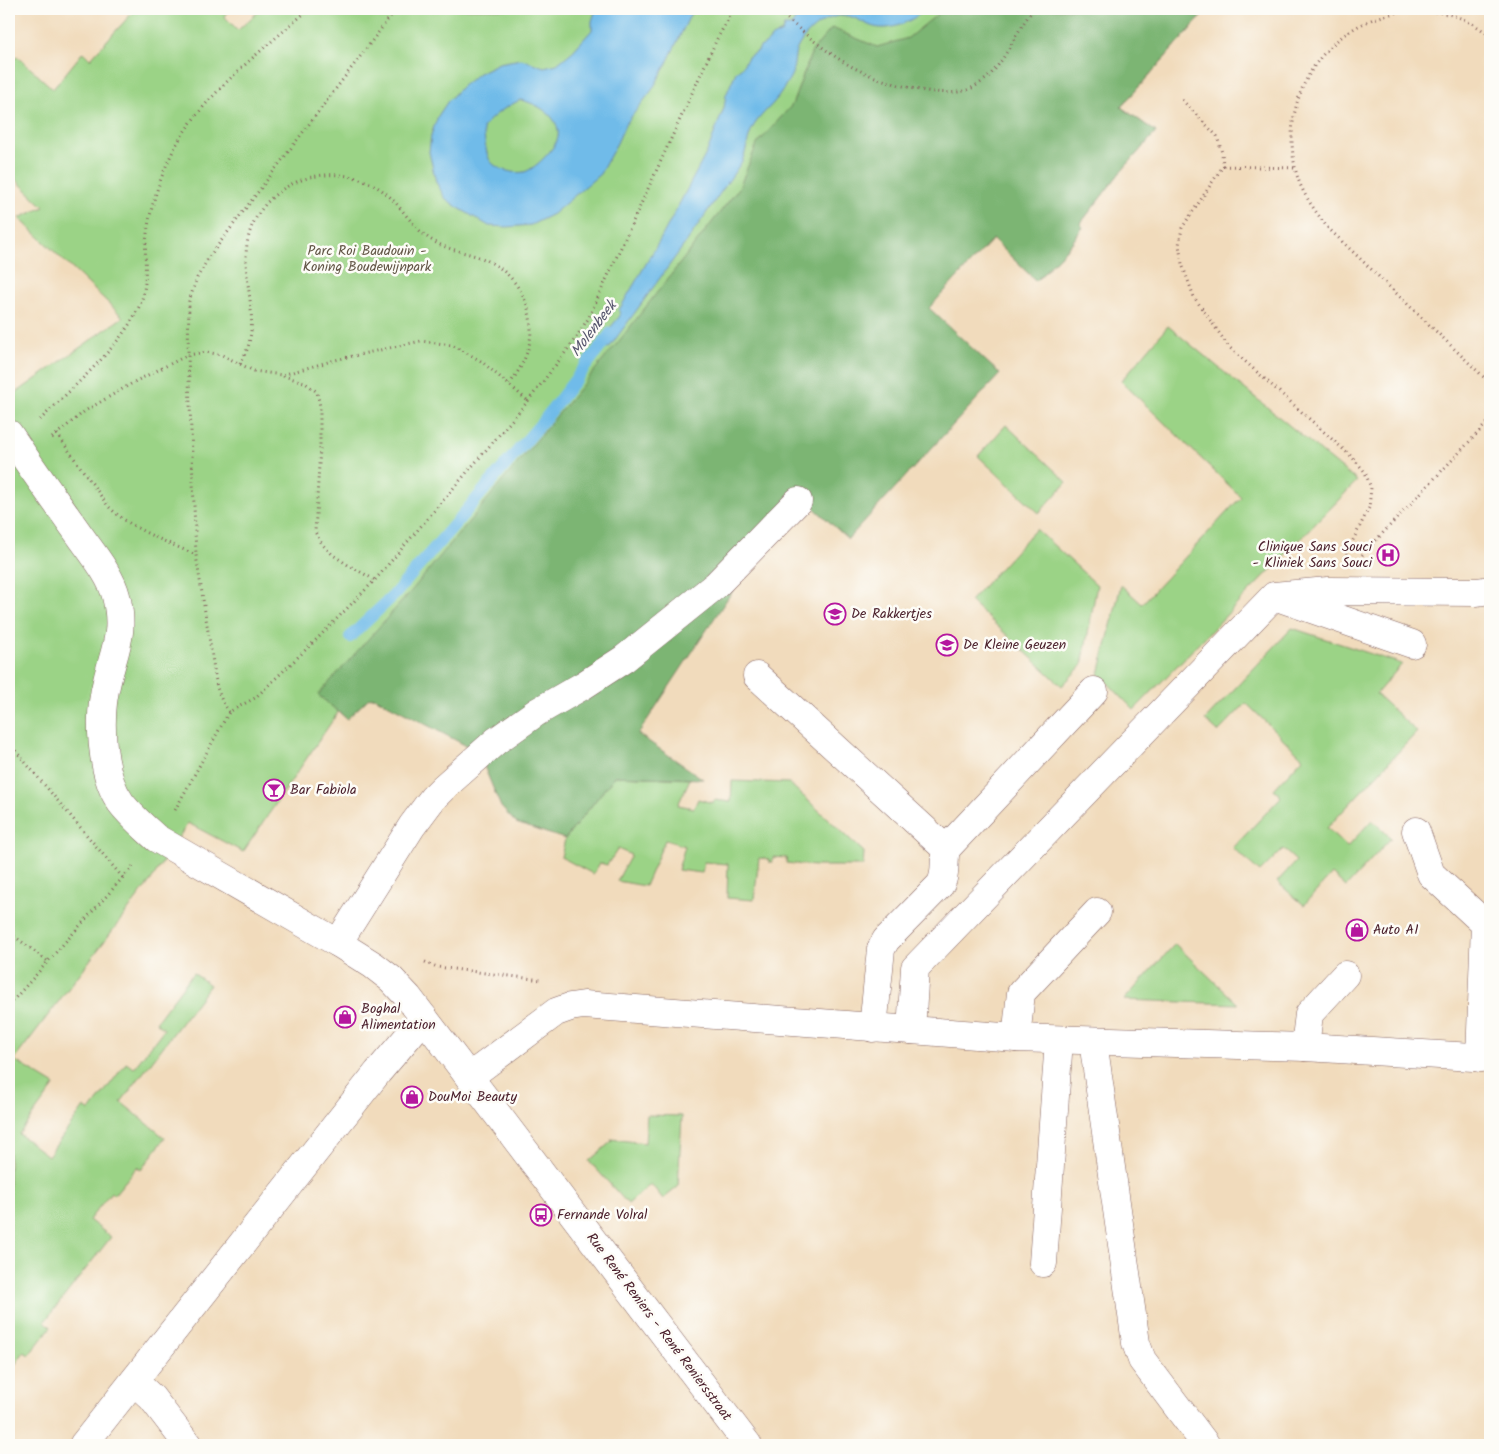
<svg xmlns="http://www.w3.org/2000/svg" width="1499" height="1454" font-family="Kalam,sans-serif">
  <rect width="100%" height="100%" fill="#fdfcf7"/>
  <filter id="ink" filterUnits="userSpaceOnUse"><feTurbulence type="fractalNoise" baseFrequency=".02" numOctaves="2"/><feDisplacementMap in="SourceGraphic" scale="10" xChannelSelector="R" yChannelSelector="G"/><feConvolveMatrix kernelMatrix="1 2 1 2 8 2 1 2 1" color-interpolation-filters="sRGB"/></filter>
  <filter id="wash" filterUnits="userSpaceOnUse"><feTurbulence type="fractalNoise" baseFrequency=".0096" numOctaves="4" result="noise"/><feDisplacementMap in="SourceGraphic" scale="20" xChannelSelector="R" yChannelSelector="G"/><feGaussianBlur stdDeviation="1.12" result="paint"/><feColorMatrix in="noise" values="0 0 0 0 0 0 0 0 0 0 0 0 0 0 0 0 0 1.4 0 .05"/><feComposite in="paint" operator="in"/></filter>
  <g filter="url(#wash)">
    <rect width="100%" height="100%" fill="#f1dbbc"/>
    <!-- green -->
    <g fill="#9bd386" stroke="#727958">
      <path d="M133 9H230L224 16 238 30 259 11 257 9H1208L1121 107 1156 132 1118 175 1080 224 1083 227 1071 244 1036 281 842 88 424 586 243 852 188 823 151 880 14 1060 55 1085 19 1134 48 1156 84 1107 90 1111 126 1063 134 1068 164 1029 156 1022 193 973 210 985 121 1102 165 1138 141 1170 137 1167 114 1195 111 1192 89 1220 111 1237 45 1321 51 1327 29 1355 24 1352 9 1373V398L123 317 19 218 44 207 9 173V65L17 56 53 89 83 52 90 59 134 11Z"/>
      <path d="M1168 326 1357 481 1134 710 1099 674 1121 585 1142 604 1241 497 1121 381Z"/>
      <path d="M1006 425 1067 482 1039 513 978 456Z"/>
      <path d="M1036 529 1097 585 1082 665 1062 686 970 601Z"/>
      <path d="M1292 628 1402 664 1376 694 1417 732 1327 828 1347 847 1372 820 1391 838 1346 887 1332 874 1304 905 1277 882 1296 861 1283 849 1260 872 1233 848 1281 797 1274 789 1303 758 1246 703 1218 732 1205 720Z"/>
      <path d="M615 776 690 779 678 805 694 808 698 799 713 803 714 800 731 802 732 781 789 783 864 852 863 866H815L786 863 787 858 773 857 772 862H769V859L759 858 754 900 727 898 728 864 704 862 702 873 678 870 685 846 665 840 645 886 617 881 631 855 618 849 607 865 600 863 593 874 561 857 565 839Z"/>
      <path d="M1175 944 1238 1004 1124 1000Z"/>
      <path d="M647 1115 682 1116 678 1187 663 1199 651 1184 628 1204 589 1161 612 1141 611 1139 645 1143Z"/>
    </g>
    <!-- forest -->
    <path fill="#7cb573" stroke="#636a4f" d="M944 9H1208L1121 107 1156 132 1118 175 1080 224 1083 227 1071 244 1036 281 993 239 929 308 1000 374 848 539 811 505 739 581 638 734 703 779 615 776 565 839 516 823 501 807 478 752 374 697 369 698 347 719 318 695 412 590 619 341 739 188 757 144 792 105 812 51 832 28 877 47 908 38Z"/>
    <!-- water -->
    <g fill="#6fbbe9" stroke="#5c6d8a" fill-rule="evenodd">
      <path d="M596 9H693L665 67 652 90 625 125 617 143 600 174 553 214 531 225 507 227 489 226 457 207 445 198 436 182 429 152 431 135 438 116 448 101 461 87 479 73 499 63 521 59 544 67 557 64 573 51 592 30V21ZM520 100C537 103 561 117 558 137 556 148 534 170 524 172 514 174 498 170 491 162 485 154 485 138 483 128 493 114 505 108 520 100Z"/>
      <path d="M803 9H927C911 21 891 33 871 26 863 23 856 17 847 16 829 13 806 31 798 47 794 54 795 62 793 69 793 74 788 81 785 86 777 102 767 108 757 121 747 133 748 150 741 163L687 241 609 348 601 346 598 342 620 316 619 310 660 240 707 152 724 108 726 95 736 72 742 67 748 57 758 51 760 47 767 43 772 37 782 32 784 26H791Z"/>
    </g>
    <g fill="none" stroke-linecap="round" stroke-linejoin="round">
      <!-- stream -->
      <path stroke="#6fbbe9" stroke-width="12" d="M350 637 394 595 545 419 611 333"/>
    </g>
  </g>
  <g filter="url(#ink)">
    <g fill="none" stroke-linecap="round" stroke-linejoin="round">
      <!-- minor casing -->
      <g stroke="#84615e" stroke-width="29">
        <g id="minor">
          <path d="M9 434C32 469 57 503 81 537 93 554 111 576 116 596 125 632 115 648 107 681 98 715 100 774 121 803 131 816 144 827 156 838L338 943 373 965 391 979 408 997 469 1077 748 1445"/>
          <path d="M1283 599 1412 644"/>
          <path d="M757 676 946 849"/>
          <path d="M1416 831 1431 874 1485 924 1480 1058"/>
          <path d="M338 943 412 826 433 798 444 787 496 741 537 712 584 685 624 659 716 585 798 501"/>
          <path d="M873 1028 881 949 886 940 940 885C947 874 943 861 946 849L1094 691"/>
          <path d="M911 1030 915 968 1274 596 1328 591 1477 592 1490 590"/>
          <path d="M1016 1038 1021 993 1097 912"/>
          <path d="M1093 1041 1136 1343 1142 1360 1206 1445"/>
          <path d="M1305 1047 1309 1014 1345 975"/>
          <path d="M469 1077 556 1012 570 1007 584 1005 1016 1038 1305 1047 1490 1058"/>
          <path d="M1043 1263 1059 1040"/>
          <path d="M134 1381 152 1398 188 1445"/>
          <path d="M83 1445 378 1072 424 1018"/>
        </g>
      </g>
      <!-- path -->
      <g stroke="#84615e" stroke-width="3" stroke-dasharray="1 4" stroke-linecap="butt">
        <path d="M776 9C799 29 823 50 849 65 875 80 937 100 967 90 973 88 982 82 987 78 1007 59 1016 30 1034 9"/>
        <path d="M1490 36C1467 17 1446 11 1417 11 1335 12 1278 88 1295 167 1299 190 1314 209 1327 227L1490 383"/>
        <path d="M1182 100 1217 136 1222 153 1223 166 1182 228 1179 245 1182 264 1194 297 1229 347 1352 457 1365 472 1371 488 1369 508 1345 556"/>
        <path d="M1223 166 1295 168"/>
        <path d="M240 364C243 357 248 350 249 343 260 299 229 254 261 210 290 169 355 162 391 198 405 212 416 231 433 241 451 252 472 252 490 262 523 279 540 320 526 355 522 366 516 375 509 385"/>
        <path d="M283 376 304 382 317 392 320 406V448L315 532 322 544 333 555 348 565 375 580"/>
        <path d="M40 420C71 388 125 344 141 302 148 283 144 262 146 242 149 210 159 180 173 151 202 95 262 51 309 9"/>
        <path d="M57 434 108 506C132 530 165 541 196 555"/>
        <path d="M52 438 85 411 136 381 188 355 206 352 222 355 254 371 282 375 335 360 421 341 452 345 481 361 528 401"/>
        <path d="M1362 555 1490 420"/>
        <path d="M229 712 222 701 217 688 196 555 188 355 189 301 197 278 209 257 396 9"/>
        <path d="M9 743 123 878"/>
        <path d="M175 810 229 712 255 698 317 639 375 580 528 401 571 345 588 319 717 39 734 9"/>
        <path d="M9 936H14L49 962"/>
        <path d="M425 962 437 967 542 980"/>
        <path d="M9 1005 135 864"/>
      </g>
      <!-- minor -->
      <use href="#minor" stroke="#fff" stroke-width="28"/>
    </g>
  </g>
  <!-- icons -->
  <defs>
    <g id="hospital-ring" transform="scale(1.125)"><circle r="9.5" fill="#fdfcf7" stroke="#b5179e" stroke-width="1.5"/><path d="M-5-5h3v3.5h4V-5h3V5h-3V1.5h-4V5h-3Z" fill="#b5179e"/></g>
    <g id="school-ring" transform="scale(1.125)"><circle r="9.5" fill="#fdfcf7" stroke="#b5179e" stroke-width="1.5"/><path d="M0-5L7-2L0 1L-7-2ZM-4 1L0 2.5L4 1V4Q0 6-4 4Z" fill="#b5179e"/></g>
    <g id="bar-ring" transform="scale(1.125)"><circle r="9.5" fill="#fdfcf7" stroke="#b5179e" stroke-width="1.5"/><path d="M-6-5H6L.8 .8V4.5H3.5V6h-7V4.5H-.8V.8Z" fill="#b5179e"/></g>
    <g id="shop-ring" transform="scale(1.125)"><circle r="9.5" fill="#fdfcf7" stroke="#b5179e" stroke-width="1.5"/><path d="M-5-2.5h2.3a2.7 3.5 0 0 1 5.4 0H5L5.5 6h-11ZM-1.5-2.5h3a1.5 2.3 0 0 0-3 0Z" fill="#b5179e"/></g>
    <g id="bus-ring" transform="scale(1.125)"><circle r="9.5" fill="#fdfcf7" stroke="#b5179e" stroke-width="1.5"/><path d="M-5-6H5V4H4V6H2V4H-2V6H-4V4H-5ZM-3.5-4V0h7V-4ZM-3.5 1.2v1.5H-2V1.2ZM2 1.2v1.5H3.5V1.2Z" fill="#b5179e"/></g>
  </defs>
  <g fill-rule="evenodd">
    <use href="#hospital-ring" x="1388" y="555"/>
    <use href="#school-ring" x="835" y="614"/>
    <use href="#school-ring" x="947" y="645"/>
    <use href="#bar-ring" x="274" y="790"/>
    <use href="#shop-ring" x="1357" y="930"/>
    <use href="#shop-ring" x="345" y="1017"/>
    <use href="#shop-ring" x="412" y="1097"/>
    <use href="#bus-ring" x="541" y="1215"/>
  </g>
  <g text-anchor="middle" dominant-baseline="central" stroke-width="5" stroke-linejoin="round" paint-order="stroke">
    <!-- park labels -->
    <g font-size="14" fill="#625546" stroke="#fdfcf7">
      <text x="367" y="251">Parc Roi Baudouin -<tspan x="367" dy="16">Koning Boudewijnpark</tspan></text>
    </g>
    <!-- poi labels -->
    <g font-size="14" fill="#4a1f2b" stroke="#fdfcf7" text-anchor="start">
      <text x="1372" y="547" text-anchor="end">Clinique Sans Souci<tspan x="1372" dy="16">- Kliniek Sans Souci</tspan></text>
      <text x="851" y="614">De Rakkertjes</text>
      <text x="963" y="645">De Kleine Geuzen</text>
      <text x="290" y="790">Bar Fabiola</text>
      <text x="1373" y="930">Auto AI</text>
      <text x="361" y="1009">Boghal<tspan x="361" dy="16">Alimentation</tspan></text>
      <text x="428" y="1097">DouMoi Beauty</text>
      <text x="557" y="1215">Fernande Volral</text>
    </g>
    <!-- street labels -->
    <g font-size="14" fill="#4a1f2b" stroke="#fdfcf7">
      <text transform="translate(659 1327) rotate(53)">Rue René Reniers - René Reniersstraat</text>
    </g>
    <!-- water labels -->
    <g font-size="15" font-style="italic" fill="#57566e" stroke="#fdfcf7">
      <text transform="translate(594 329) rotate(-53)">Molenbeek</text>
    </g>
  </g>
  <!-- margin -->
  <rect width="1499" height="1454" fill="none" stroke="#fdfcf7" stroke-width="30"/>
</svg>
